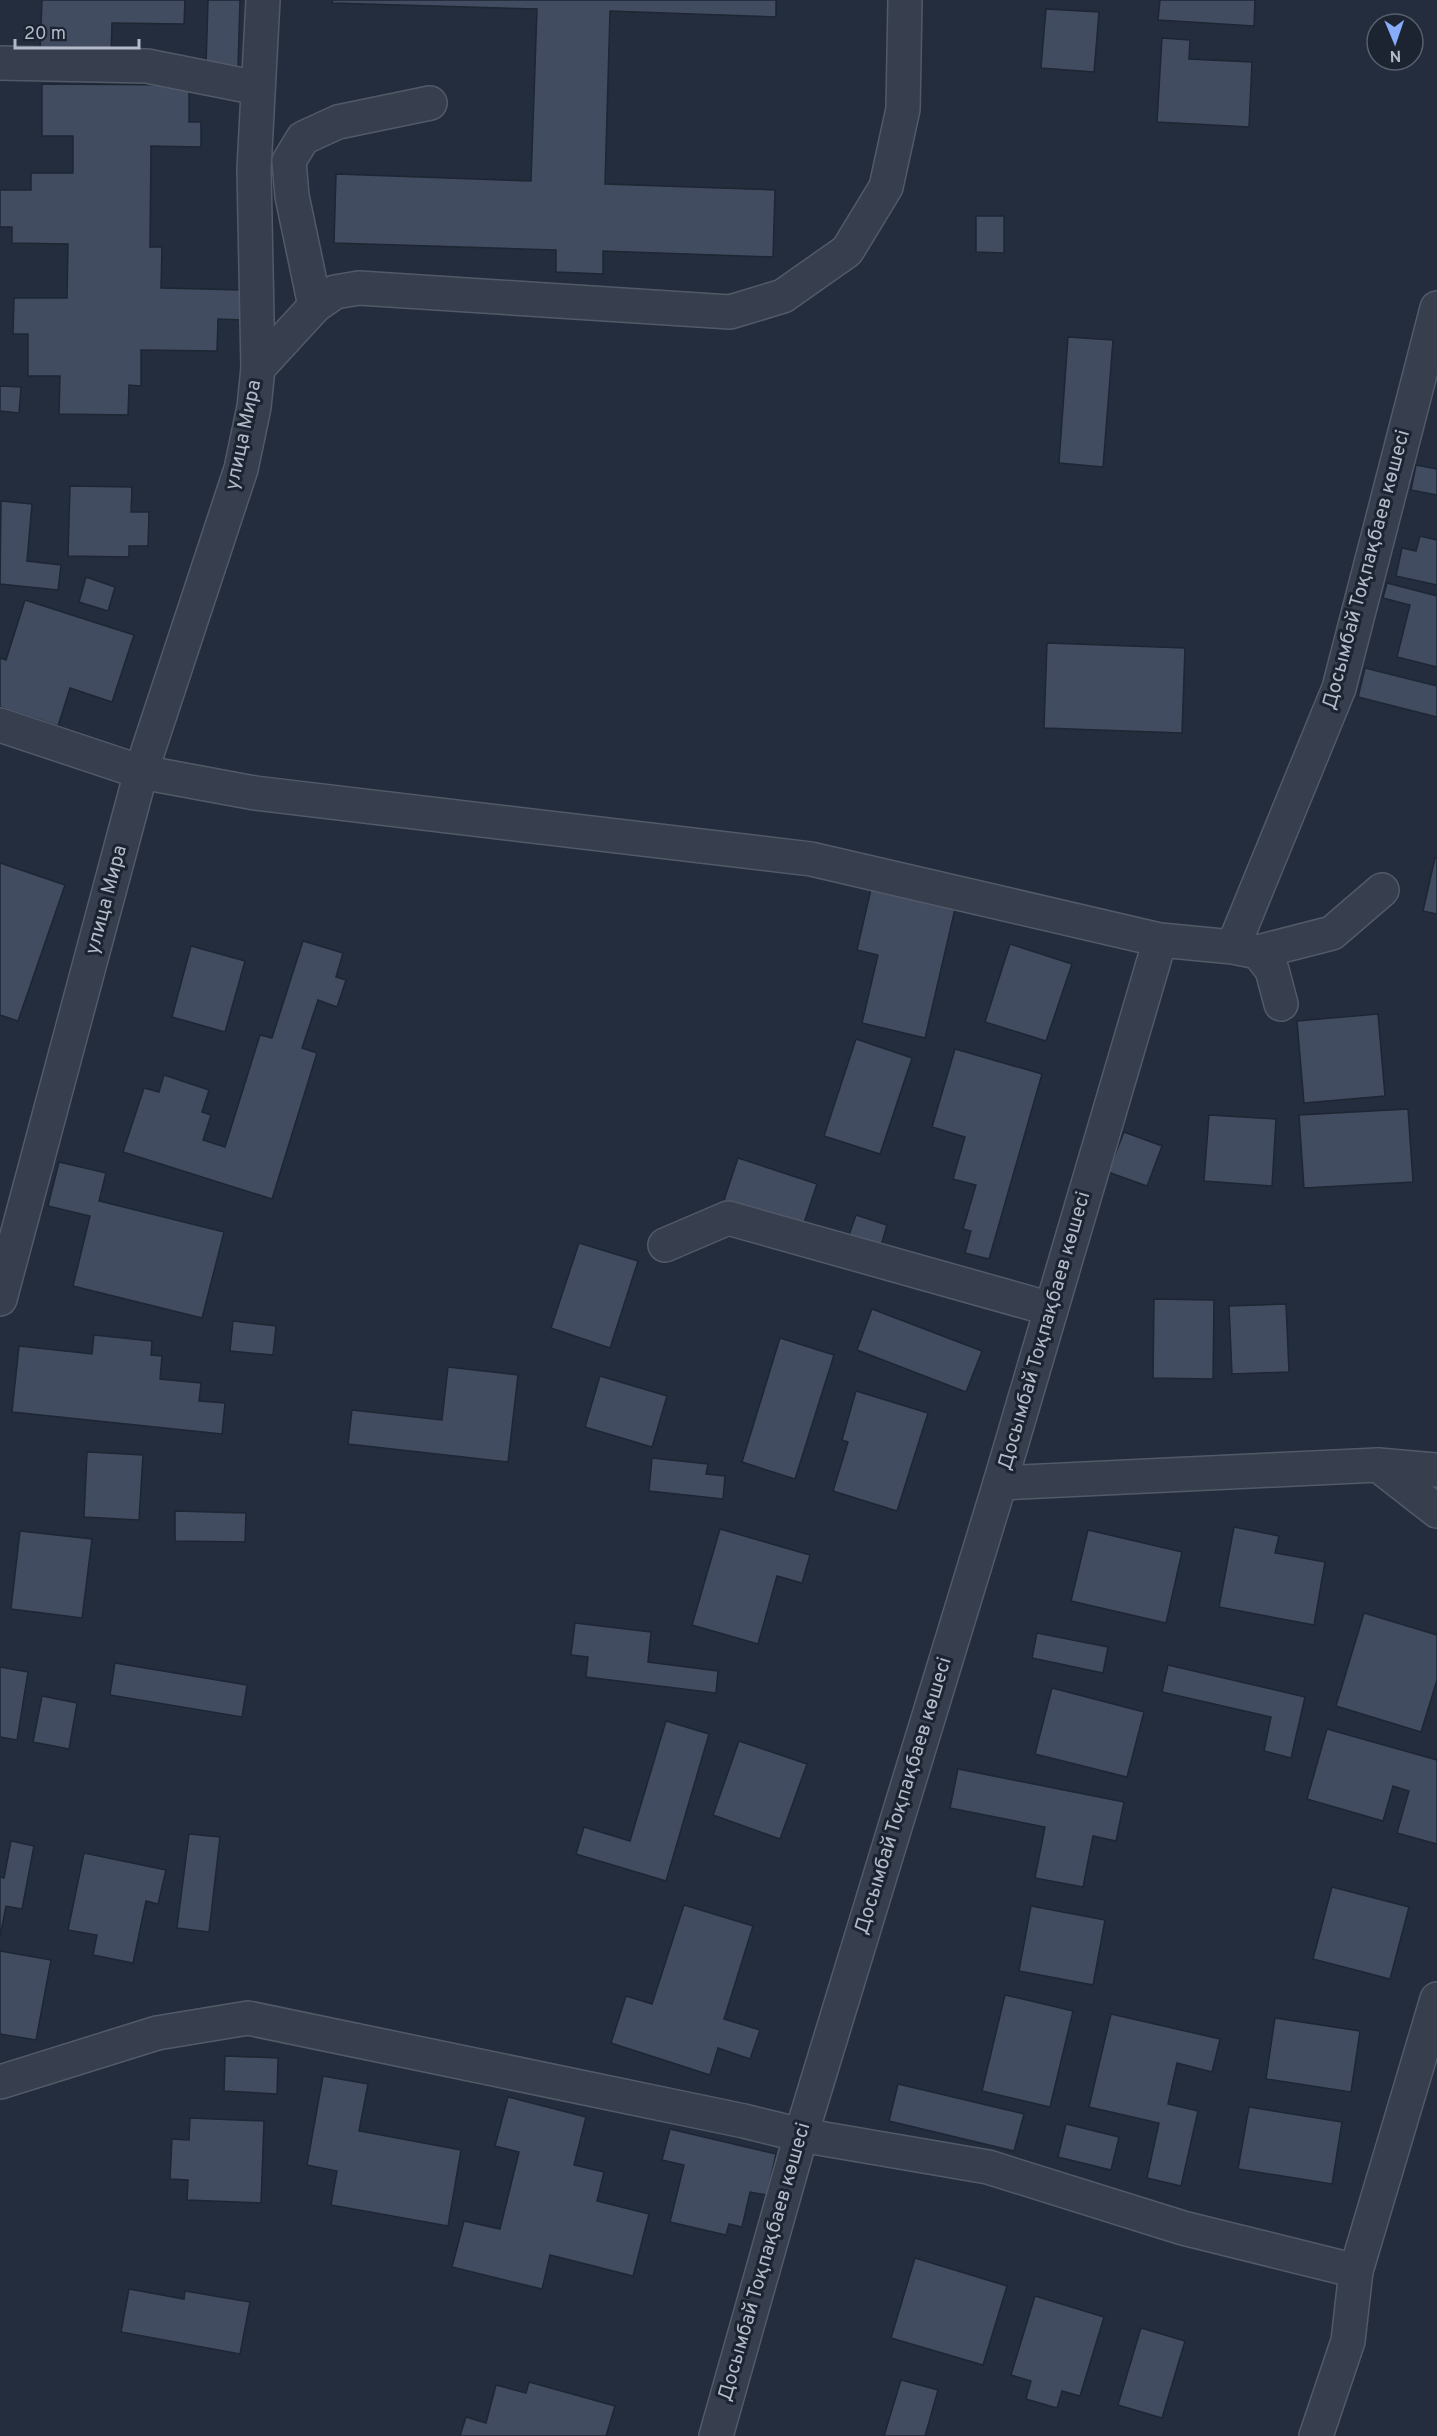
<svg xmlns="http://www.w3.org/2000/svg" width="1437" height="2436" font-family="Overpass,sans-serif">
  <rect width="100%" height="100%" fill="#232d3d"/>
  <!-- building -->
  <g fill="#424c60" stroke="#1e2634" stroke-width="1.5">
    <path d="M42 0H185L184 24 112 23 111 56 40 54Z"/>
    <path d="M208 0H240L238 67 206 66Z"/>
    <path d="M333 0H776V17L610 11 605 184 775 190 773 257 603 251V274L556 272V250L334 243 336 174 531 181 537 9 332 3Z"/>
    <path d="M1160 0H1255L1254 26 1158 20Z"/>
    <path d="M1046 9 1099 12 1094 72 1041 68Z"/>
    <path d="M1162 38 1190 40 1189 59 1252 62 1249 127 1157 122Z"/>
    <path d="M42 84 189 85V122H201V147L151 146 150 247H162L161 288 243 290V320L218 319 217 351 141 350V386L129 385 128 415 59 414 60 376H28V334H13L14 298H67L68 244 12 243V227H0V190H31V173H73V136H42Z"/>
    <path d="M976 216H1004V253L976 252Z"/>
    <path d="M1068 337 1113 340 1103 467 1059 463Z"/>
    <path d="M0 386 21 387 19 413 0 411Z"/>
    <path d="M1416 465 1437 469V495L1411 490Z"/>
    <path d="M70 486 132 487 131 512H149L148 546H129V557L68 556Z"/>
    <path d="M1 501 32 504 27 561 61 565 58 590 0 584Z"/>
    <path d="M1420 536 1437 540V585L1396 576 1402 548 1416 551Z"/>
    <path d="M86 577 115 587 108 611 79 602Z"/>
    <path d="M1387 583 1437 596V667L1397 657 1410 605 1383 598Z"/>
    <path d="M25 600 134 635 112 702 70 688 58 726 0 707V658L6 660Z"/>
    <path d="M1047 643 1185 648 1182 733 1044 728Z"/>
    <path d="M1365 668 1437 686V717L1358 697Z"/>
    <path d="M1435 858H1437V914L1423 911Z"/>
    <path d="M0 863 65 885 18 1021 0 1015Z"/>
    <path d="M871 889 955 909 925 1038 862 1023 878 955 857 950Z"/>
    <path d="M303 941 343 953 336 977 346 980 337 1007 318 1000 302 1048 317 1053 272 1199 123 1152 144 1088 159 1092 164 1075 209 1090 202 1112 211 1115 203 1140 225 1147 260 1035 272 1038Z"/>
    <path d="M1010 944 1072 964 1046 1041 985 1022Z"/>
    <path d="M191 946 245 961 225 1032 172 1017Z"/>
    <path d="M1378 1014 1385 1096 1304 1103 1297 1021Z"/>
    <path d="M856 1039 912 1058 880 1154 824 1136Z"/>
    <path d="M955 1049 1042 1074 989 1259 965 1253 971 1231 963 1229 976 1185 953 1179 965 1137 932 1127Z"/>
    <path d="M1408 1109 1413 1182 1304 1188 1299 1115Z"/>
    <path d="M1209 1115 1276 1119 1272 1186 1204 1181Z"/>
    <path d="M1124 1132 1162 1146 1147 1186 1108 1172Z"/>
    <path d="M738 1158 817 1184 803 1226 724 1200Z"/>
    <path d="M59 1162 106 1173 99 1201 224 1232 202 1318 73 1286 90 1216 48 1206Z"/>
    <path d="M856 1215 887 1225 880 1249 848 1238Z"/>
    <path d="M579 1243 638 1261 610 1348 551 1328Z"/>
    <path d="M1154 1299 1214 1300 1213 1379 1153 1378Z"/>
    <path d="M1286 1304 1289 1372 1232 1374 1229 1306Z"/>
    <path d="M872 1309 982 1351 966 1392 857 1350Z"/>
    <path d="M233 1321 276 1326 273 1355 230 1351Z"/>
    <path d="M94 1335 152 1341 151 1355 162 1356 160 1379 201 1383 199 1401 225 1403 222 1434 12 1412 19 1346 92 1354Z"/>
    <path d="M780 1338 834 1355 795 1479 742 1462Z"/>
    <path d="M448 1367 518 1375 508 1462 348 1444 352 1410 442 1420Z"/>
    <path d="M600 1376 667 1396 652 1447 585 1427Z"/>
    <path d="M856 1391 928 1413 897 1511 833 1491 848 1442 842 1440Z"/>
    <path d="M87 1452 143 1455 139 1520 84 1517Z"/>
    <path d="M652 1458 708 1464 706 1474 725 1476 723 1499 649 1491Z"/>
    <path d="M175 1511 246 1513 245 1542 175 1541Z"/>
    <path d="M1234 1527 1279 1536 1275 1553 1325 1562 1314 1625 1219 1607Z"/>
    <path d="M720 1529 810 1555 802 1583 777 1576 758 1644 692 1625Z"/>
    <path d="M1088 1530 1182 1552 1166 1623 1071 1601Z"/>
    <path d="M20 1531 92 1539 82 1618 11 1609Z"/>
    <path d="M1364 1613 1437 1635V1680L1421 1732 1336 1706Z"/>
    <path d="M575 1623 651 1632 648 1662 718 1671 716 1693 586 1677 588 1657 571 1655Z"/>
    <path d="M1037 1633 1108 1647 1103 1673 1032 1658Z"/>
    <path d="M115 1663 247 1685 242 1717 110 1695Z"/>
    <path d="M1168 1665 1305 1697 1291 1758 1264 1751 1271 1717 1162 1692Z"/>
    <path d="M0 1667 28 1672 17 1740 0 1737Z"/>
    <path d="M1052 1688 1144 1712 1127 1777 1035 1754Z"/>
    <path d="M42 1696 77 1703 69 1749 33 1742Z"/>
    <path d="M666 1721 709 1734 666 1881 576 1854 584 1827 630 1841Z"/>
    <path d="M1327 1729 1437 1760V1844L1397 1833 1409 1791 1393 1786 1383 1821 1307 1799Z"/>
    <path d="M739 1741 807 1764 780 1839 713 1815Z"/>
    <path d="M958 1769 1124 1802 1116 1841 1093 1836 1083 1887 1035 1878 1045 1827 950 1808Z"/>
    <path d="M189 1834 220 1837 209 1932 177 1928Z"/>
    <path d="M11 1841 34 1846 22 1909 6 1906 0 1937V1877L4 1878Z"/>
    <path d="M84 1853 166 1870 158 1904 146 1901 133 1963 93 1955 97 1935 68 1930Z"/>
    <path d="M1332 1887 1409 1907 1390 1979 1313 1959Z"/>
    <path d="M684 1905 753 1926 724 2019 760 2030 750 2059 718 2048 710 2075 611 2043 626 1996 652 2004Z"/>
    <path d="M1031 1906 1105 1920 1093 1985 1019 1971Z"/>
    <path d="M0 1951 51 1960 36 2040 0 2034Z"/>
    <path d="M1005 1995 1073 2011 1050 2107 982 2091Z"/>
    <path d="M1111 2014 1220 2039 1212 2072 1177 2063 1168 2104 1198 2111 1181 2186 1147 2178 1159 2123 1089 2107Z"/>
    <path d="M1275 2018 1360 2031 1351 2092 1266 2079Z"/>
    <path d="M225 2056 278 2058 277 2094 224 2091Z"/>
    <path d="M323 2076 368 2084 359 2131 461 2150 448 2226 331 2205 337 2171 307 2165Z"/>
    <path d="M898 2084 1024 2114 1014 2151 889 2121Z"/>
    <path d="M508 2097 586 2117 574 2165 604 2172 597 2201 649 2214 633 2276 550 2255 542 2289 452 2267 464 2221 500 2229 519 2152 495 2146Z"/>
    <path d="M1249 2107 1342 2122 1332 2184 1238 2169Z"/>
    <path d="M190 2118 264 2121 261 2203 187 2200 188 2180 170 2179 172 2139 189 2140Z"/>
    <path d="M1066 2124 1119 2137 1111 2170 1058 2157Z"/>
    <path d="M670 2129 776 2154 767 2195 750 2192 742 2227 729 2224 726 2235 670 2222 684 2165 662 2160Z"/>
    <path d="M915 2258 1007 2286 983 2365 891 2338Z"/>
    <path d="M129 2289 184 2299 185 2291 250 2302 240 2354 121 2332Z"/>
    <path d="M1035 2296 1104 2317 1080 2396 1062 2391 1057 2408 1026 2399 1031 2381 1011 2375Z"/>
    <path d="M1141 2328 1185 2341 1162 2418 1118 2405Z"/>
    <path d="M901 2380 938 2390 925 2436H884Z"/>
    <path d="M529 2382 615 2406 606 2436H460L466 2417 486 2423 496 2385 526 2393Z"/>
  </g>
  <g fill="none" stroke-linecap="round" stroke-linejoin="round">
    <!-- minor casing -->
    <g stroke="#525a68" stroke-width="36">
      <g id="minor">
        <path d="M0 63 147 66 258 88"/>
        <path d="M315 306 292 196 289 161 303 138 338 122 430 103"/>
        <path d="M258 368 254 169 263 0"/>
        <path d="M0 725 141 772 255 793 811 859 1160 940"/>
        <path d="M1238 948 1258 952 1272 970 1281 1004"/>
        <path d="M1258 952 1332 933 1382 890"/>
        <path d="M665 1245 728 1218 1051 1309"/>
        <path d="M0 1299 141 772 241 469 254 407 258 368 315 306 335 292 359 288 730 312 783 296 847 251 886 187 903 109 905 0"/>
        <path d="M1378 1465 1437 1511"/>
        <path d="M1000 1483 1378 1465 1437 1470"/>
        <path d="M0 2082 157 2033 248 2018 744 2121 801 2135 988 2167 1183 2228 1356 2271 1348 2341 1316 2436"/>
        <path d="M1356 2271 1437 1999"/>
        <path d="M716 2436 801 2135 1000 1483 1160 940 1233 947 1339 688 1437 308"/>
      </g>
    </g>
    <!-- minor -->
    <use href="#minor" stroke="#373f4e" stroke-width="33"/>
  </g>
  <g text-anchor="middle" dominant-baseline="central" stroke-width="6" stroke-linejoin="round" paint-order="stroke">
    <!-- street labels -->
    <g font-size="20" fill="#b3bac9" stroke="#1c2432">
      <text transform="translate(244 435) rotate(-78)">улица Мира</text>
      <text transform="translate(1367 570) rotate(-75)">Досымбай Тоқпақбаев көшесі</text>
      <text transform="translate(107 900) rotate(-75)">улица Мира</text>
      <text transform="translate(1045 1331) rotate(-74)">Досымбай Тоқпақбаев көшесі</text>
      <text transform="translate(904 1796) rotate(-73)">Досымбай Тоқпақбаев көшесі</text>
      <text transform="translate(765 2262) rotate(-74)">Досымбай Тоқпақбаев көшесі</text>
    </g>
  </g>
  <!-- north arrow -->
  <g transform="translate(1395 42) rotate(178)"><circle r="28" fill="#1c2432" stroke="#58606e" stroke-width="1.5"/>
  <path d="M0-4.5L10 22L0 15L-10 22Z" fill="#87acfa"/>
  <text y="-9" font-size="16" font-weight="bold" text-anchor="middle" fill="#b3bac9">N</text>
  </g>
  <!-- scale -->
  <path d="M15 39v9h124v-9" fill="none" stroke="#b3bac9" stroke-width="3"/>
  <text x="24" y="39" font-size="18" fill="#b3bac9" stroke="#1c2432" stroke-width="4.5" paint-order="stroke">20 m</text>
</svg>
